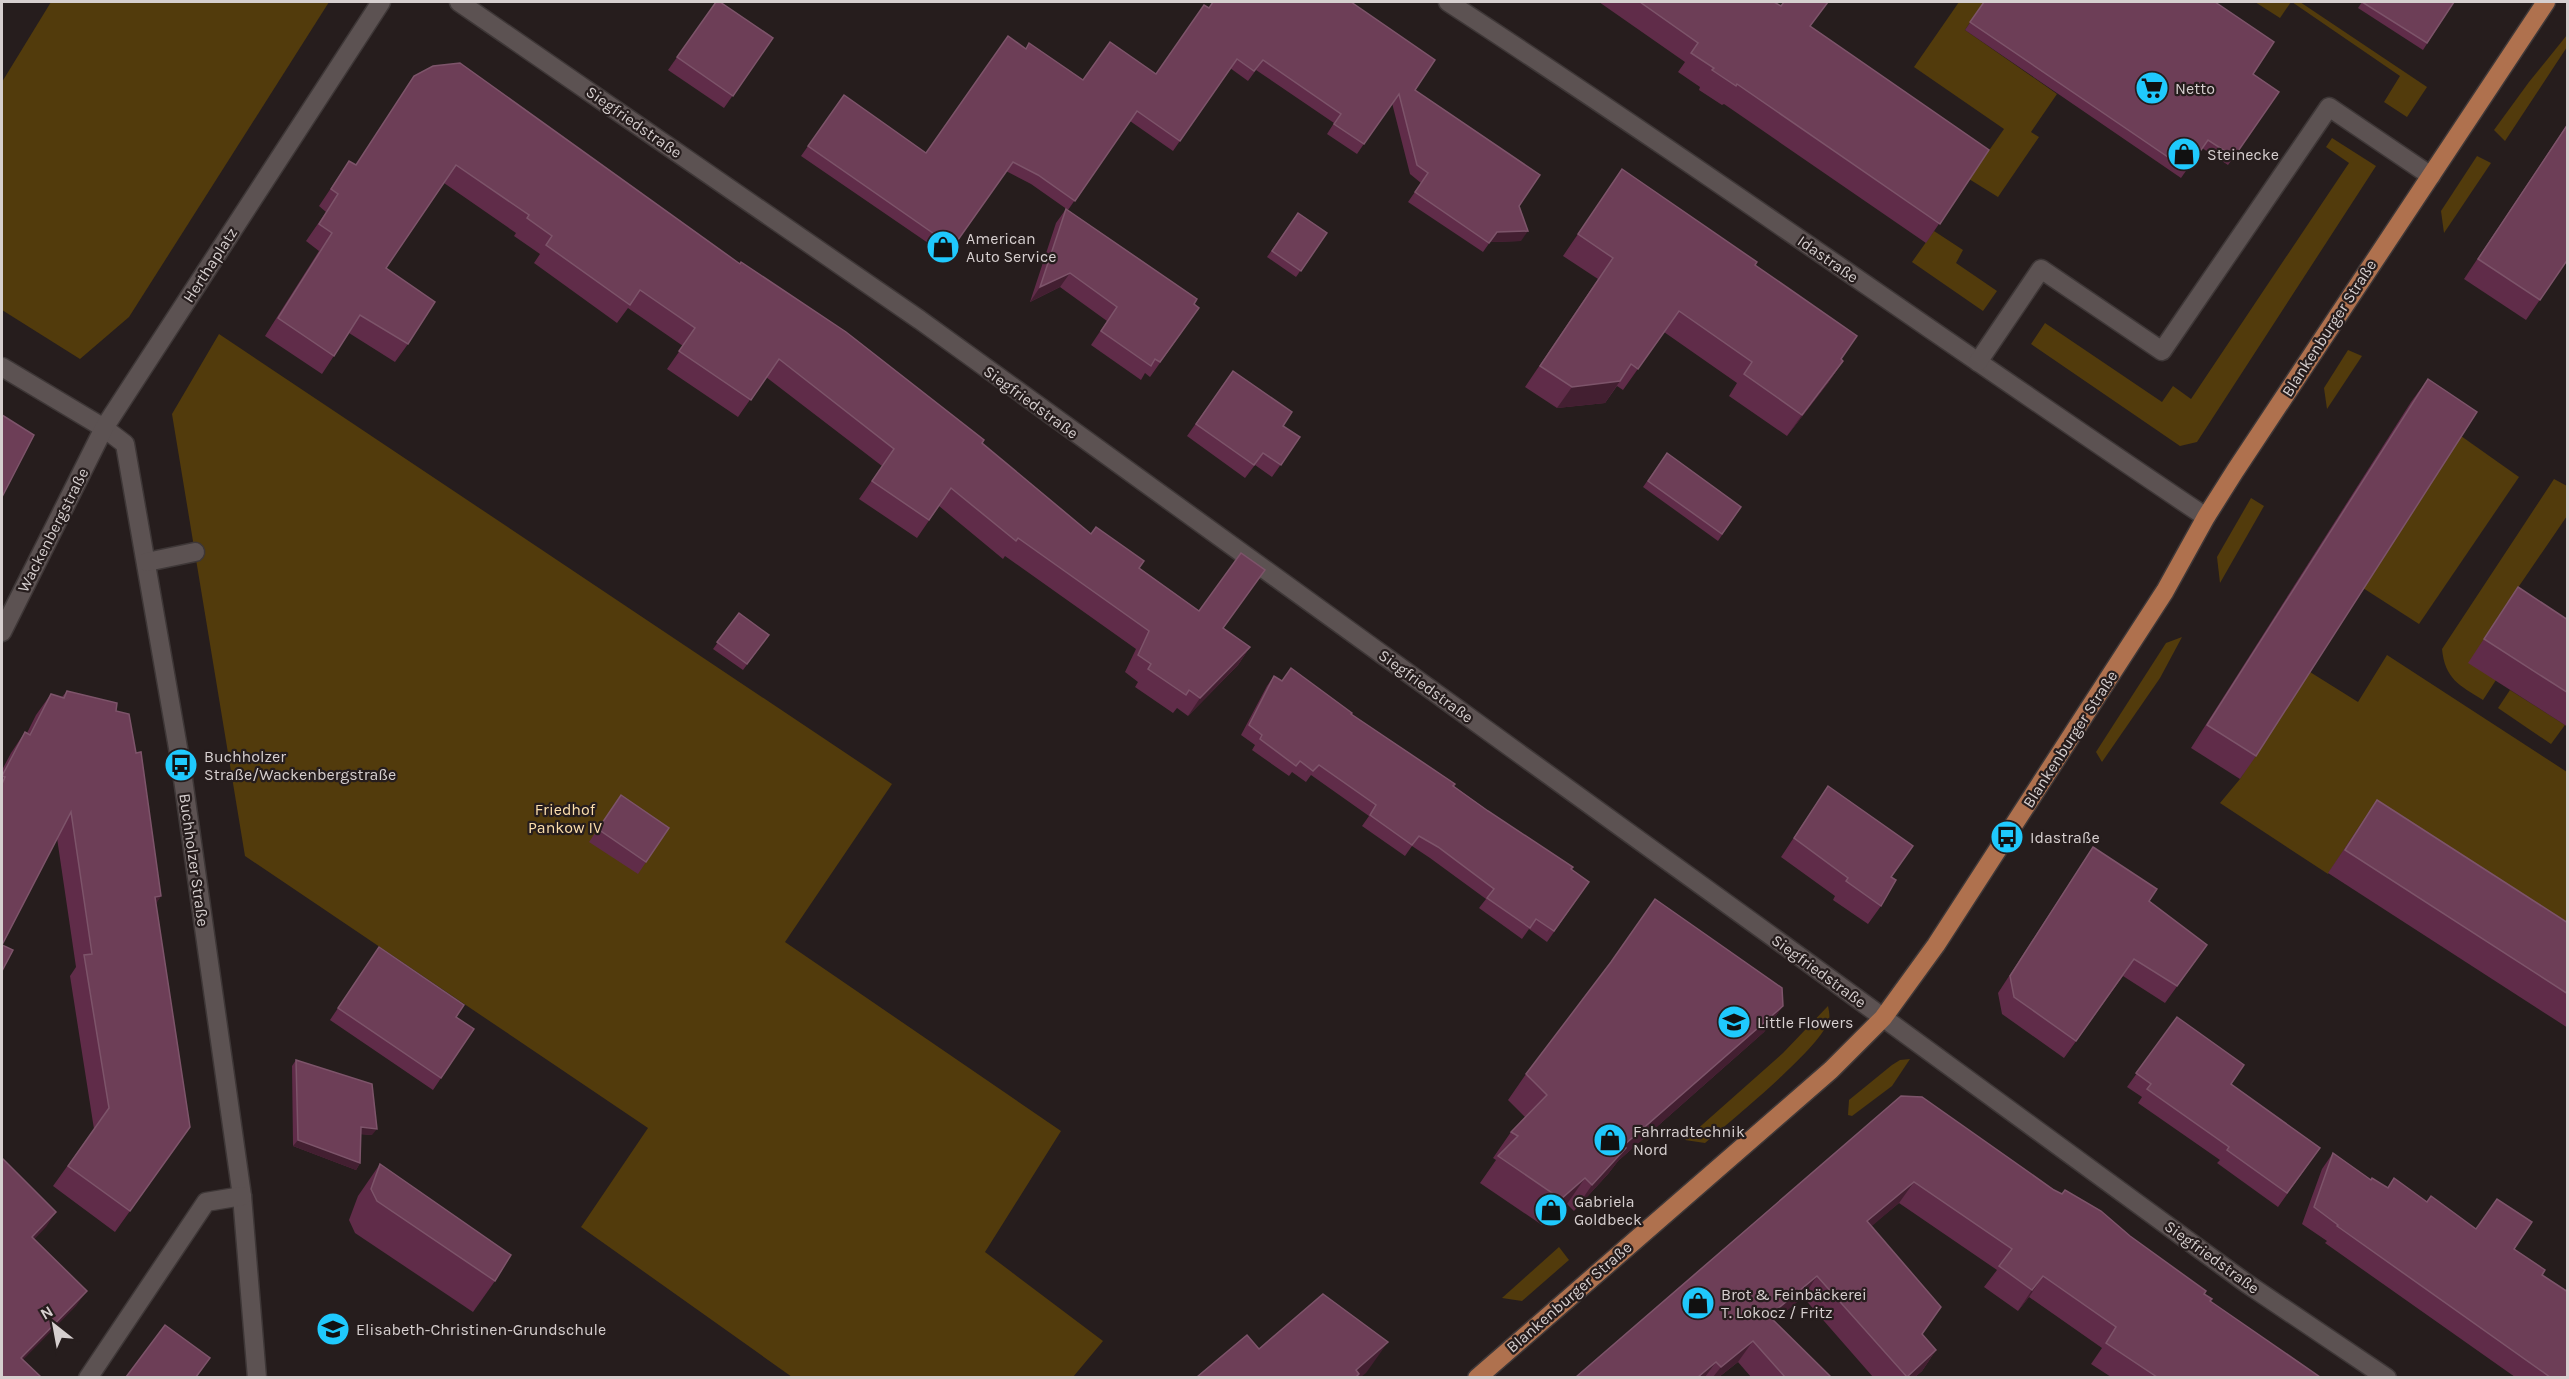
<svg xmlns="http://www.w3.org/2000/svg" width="2569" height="1379" font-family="Karla,sans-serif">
  <rect width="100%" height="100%" fill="#261d1d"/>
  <!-- green -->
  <g fill="#523b0c">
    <path d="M51 2H329L129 317 80 359 2 310V82Z"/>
    <path d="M1959 2H1984L1965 30 2057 94 2031 132 2039 137 1998 197 1969 179 2004 129 1914 67Z"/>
    <path d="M2255 2H2291L2280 18Z"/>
    <path d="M2292 2H2300L2427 87 2407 117 2384 102 2400 76Z"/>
    <path d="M2567 35V47L2505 141 2494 130 2529 82Z"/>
    <path d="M2332 138 2376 166 2197 442 2180 446 2031 344 2045 323 2162 402 2173 386 2191 399 2349 163 2326 147Z"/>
    <path d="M2477 156 2491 163 2444 233 2441 211Z"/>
    <path d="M1934 231 1963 250 1956 263 1997 291 1983 311 1912 262Z"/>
    <path d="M219 334 892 784 785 942 1061 1131 985 1252 1103 1341 1073 1377H792L581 1227 648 1128 245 856 172 414Z"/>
    <path d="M2348 350 2362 356 2327 409 2324 388Z"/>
    <path d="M2461 436 2519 477 2419 624 2363 588Z"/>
    <path d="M2554 479 2567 486V516L2502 611 2496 680 2483 700C2459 685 2445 679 2442 649Z"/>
    <path d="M2251 498 2264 506 2220 583 2217 557Z"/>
    <path d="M2182 637 2160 678 2102 762 2096 752 2166 643Z"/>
    <path d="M2387 655 2567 772V957L2361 824 2328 874 2220 803 2240 779 2310 672 2358 702Z"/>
    <path d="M2510 690 2565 725 2551 744 2498 708Z"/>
    <path d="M1828 1006C1829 1011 1830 1016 1829 1020 1821 1048 1730 1121 1705 1143L1685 1140 1783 1053Z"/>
    <path d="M1910 1059 1892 1086 1852 1116 1848 1115 1849 1100 1892 1065 1900 1060Z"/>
    <path d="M1559 1247 1569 1260 1522 1301 1502 1298Z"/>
  </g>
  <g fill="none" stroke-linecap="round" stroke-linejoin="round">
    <!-- minor casing -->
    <g stroke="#3e3737" stroke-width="21">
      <g id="minor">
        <path d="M459 2 920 320 1788 948 2246 1283 2387 1378"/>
        <path d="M1448 2C1704 169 1952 347 2206 517"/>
        <path d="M1978 362 2041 269 2162 351 2329 107 2431 176"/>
        <path d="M2 367 104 428 125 444 181 765 242 1196 257 1378"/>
        <path d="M147 562 195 552"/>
        <path d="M2 632 104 428 381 2"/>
        <path d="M88 1378 206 1202 242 1196"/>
      </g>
    </g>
    <!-- major casing -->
    <g stroke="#3e3737" stroke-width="21">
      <path id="major" d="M1477 1378 1831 1070 1883 1018 1936 945 2165 591 2206 517 2235 471 2546 2"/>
    </g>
    <!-- minor -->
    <use href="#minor" stroke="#5c5252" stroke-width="18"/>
    <!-- major -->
    <use href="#major" stroke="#af714e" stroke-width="18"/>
  </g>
  <!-- wall -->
  <g fill="#602c49">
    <path d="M716 2 773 38 724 108 668 70Z"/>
    <path d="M1599 2H1775L1989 150 1926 243 1724 104 1722 105 1699 90 1700 87 1678 72 1685 62Z"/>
    <path d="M1984 2 2253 74 2279 92 2228 165 2202 148 2181 178 1965 30Z"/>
    <path d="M2362 2H2454L2423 50 2358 8Z"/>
    <path d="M1209 8 1415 90 1519 206 1521 241 1490 242 1483 252 1408 202 1421 183 1410 174 1392 103 1357 154 1327 134 1334 123 1256 70 1248 81 1230 68 1173 151 1130 121 1068 210 1031 184 1006 171 947 256 801 156 844 95 926 153 1026 49 1083 80 1156 74Z"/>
    <path d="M414 76 982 443 1091 534 1250 647 1238 665 1188 716 1177 708 1173 713 1135 687 1138 682 1125 672 1136 649 1005 556 1003 559 939 506 917 538 859 499 882 466 766 377 738 417 667 369 683 346 628 308 617 323 534 263 540 254 514 236 516 233 444 183 386 268 408 344 395 362 349 333 322 374 265 336 319 251 306 241 326 212 319 206 349 161 356 165Z"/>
    <path d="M2568 123V259L2526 320 2464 279Z"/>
    <path d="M1622 169 1755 265 1843 361 1828 383 1787 436 1729 396 1737 383 1664 332 1623 390 1617 386 1605 403 1557 408 1525 387 1598 279 1563 256Z"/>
    <path d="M1066 209 1199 308 1150 377 1145 373 1141 380 1091 345 1107 321 1060 287 1030 302 1056 223Z"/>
    <path d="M1298 213 1327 233 1296 277 1267 257Z"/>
    <path d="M1233 371 1283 426 1300 437 1272 477 1255 465 1245 478 1187 436Z"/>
    <path d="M2428 379 2256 756 2240 779 2191 748 2411 402Z"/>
    <path d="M1667 453 1741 507 1718 541 1643 487Z"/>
    <path d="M2518 587 2568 620V727L2468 663Z"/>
    <path d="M739 613 769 635 743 670 713 649Z"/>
    <path d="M1274 676 1282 681 1351 714 1455 784 1454 786 1488 811 1573 867 1571 869 1589 882 1547 942 1529 929 1522 939 1479 908 1486 899 1430 858 1412 846 1405 856 1362 826 1369 816 1311 775 1306 782 1292 772 1289 776 1252 750 1255 745 1241 735 1267 686Z"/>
    <path d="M67 691 116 711 161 896 156 903 190 1127 115 1232 53 1186 94 1129 70 976 76 967 57 838 2 945V971V770L11 753 25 732 27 733 36 715 51 694 62 697Z"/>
    <path d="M1828 786 1891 877 1881 906 1868 924 1833 900 1835 896 1781 857Z"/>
    <path d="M621 795 669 828 638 874 589 842Z"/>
    <path d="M2377 800 2568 923V1028L2328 873Z"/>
    <path d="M2093 847 2149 901 2207 945 2165 1003 2123 976 2064 1058 2002 1014 1998 993Z"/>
    <path d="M379 947 456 1017 474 1029 433 1090 330 1020Z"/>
    <path d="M1783 1006 1764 1032 1618 1161 1608 1174 1574 1211 1567 1204 1542 1225 1480 1183 1496 1160 1493 1158 1511 1132 1525 1117 1508 1100 1526 1074Z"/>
    <path d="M2177 1017 2231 1084 2320 1148 2278 1207 2217 1163 2220 1160 2138 1103 2142 1097 2127 1087Z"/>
    <path d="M296 1060 372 1135 361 1134 360 1163 356 1170 293 1146 292 1066Z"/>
    <path d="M1901 1096 2130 1236 2204 1294 2210 1301 2320 1377H2111L2091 1364 2102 1348 2029 1297 2018 1311 1984 1287 1997 1270 1899 1203 1871 1226 1922 1334 1936 1350 1922 1371 1915 1377H1873L1803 1297 1774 1321 1831 1377H1751L1738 1362 1719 1377H1576Z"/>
    <path d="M2333 1153 2371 1180 2387 1188 2394 1178 2427 1202 2514 1249 2542 1275 2568 1377H2515L2325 1243 2327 1241 2302 1224 2322 1169Z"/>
    <path d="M380 1164 495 1281 473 1312 355 1233 349 1220 358 1196Z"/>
  </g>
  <!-- shaded-wall -->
  <g fill="#431f31">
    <path d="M1528 231 1521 241 1490 242 1497 232Z"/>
    <path d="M1070 273 1060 287 1030 302 1040 287Z"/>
    <path d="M1843 361 1828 383 1787 436 1802 415Z"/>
    <path d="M1620 381 1605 403 1557 408 1572 387Z"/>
    <path d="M1250 647 1238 665 1188 716 1200 698Z"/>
    <path d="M161 896 147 917 155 897Z"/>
    <path d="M1783 1006 1764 1032 1618 1161 1608 1174 1574 1211 1592 1185 1623 1146Z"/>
    <path d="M361 1127 377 1129 372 1135 357 1134Z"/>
    <path d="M298 1140 360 1163 356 1170 293 1146Z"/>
    <path d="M1585 1178 1567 1204 1542 1225 1561 1199Z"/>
    <path d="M1914 1182 1899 1203 1852 1243 1867 1221Z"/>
    <path d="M56 1212 46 1227 22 1252 32 1237Z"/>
    <path d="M1817 1276 1803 1297 1754 1338 1769 1316Z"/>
    <path d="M2043 1276 2029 1297 2018 1311 2032 1290Z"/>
    <path d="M87 1291 76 1306 10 1373 21 1358Z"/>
    <path d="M1753 1341 1738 1362 1719 1377H1713L1721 1367Z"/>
    <path d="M1388 1342 1366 1373 1361 1377H1350L1356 1370Z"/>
    <path d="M1936 1350 1922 1371 1915 1377H1907Z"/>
    <path d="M1716 1362 1705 1377H1698Z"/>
  </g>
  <!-- building -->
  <g fill="#6d3e57" stroke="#7d546a" stroke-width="1.5">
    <path d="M716 2H720L773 38 733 96 677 57Z"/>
    <path d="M1213 2H1351L1435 60 1415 90 1540 175 1519 206 1528 231 1497 232 1489 243 1415 192 1428 173 1417 165 1399 94 1364 144 1334 124 1341 114 1263 60 1254 71 1237 59 1180 141 1137 111 1075 201 1038 175 1013 162 953 247 808 146 844 95 926 153 1008 36 1026 49 1029 43 1083 80 1110 42 1156 74 1204 5 1209 8Z"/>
    <path d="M1640 2H1774L1781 6 1784 2H1828L1810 26 1989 150 1940 224 1737 84 1736 86 1712 70 1714 68 1691 53 1698 43Z"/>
    <path d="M1984 2H2215L2274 42 2253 74 2279 92 2234 157 2208 140 2187 170 1970 22Z"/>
    <path d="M2362 2H2454L2427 43Z"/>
    <path d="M460 63 740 264 741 262 846 332 984 440 982 443 1091 534 1096 527 1144 561 1139 568 1199 611 1241 553 1265 570 1223 628 1250 647 1200 698 1189 690 1186 695 1148 669 1151 664 1138 655 1149 631 1018 538 1016 541 951 488 929 520 872 481 894 449 779 359 751 400 679 351 695 328 640 290 630 305 546 245 552 236 527 218 529 215 456 165 386 268 435 302 408 344 360 315 334 356 278 318 332 233 319 224 338 194 331 189 349 161 356 165 414 76 433 66Z"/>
    <path d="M2568 124V259L2540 300 2478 259Z"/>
    <path d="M1622 169 1757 262 1755 265 1857 336 1841 359 1843 361 1802 415 1744 374 1752 362 1679 311 1638 369 1631 364 1620 381 1572 387 1540 366 1613 258 1578 234Z"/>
    <path d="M1066 209 1197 299 1194 304 1199 308 1160 362 1155 359 1151 366 1101 331 1117 307 1070 273 1040 287Z"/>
    <path d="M1298 213 1327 233 1301 271 1272 251Z"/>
    <path d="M1233 371 1292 412 1283 426 1300 437 1281 465 1263 453 1254 465 1196 424Z"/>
    <path d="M2428 379 2477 412 2256 756 2207 725Z"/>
    <path d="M2 415 34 435 2 497Z"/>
    <path d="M1667 453 1741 507 1722 534 1648 481Z"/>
    <path d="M2518 587 2568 620V693L2484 639Z"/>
    <path d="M739 613 769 635 747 664 717 642Z"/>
    <path d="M1291 668 1352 713 1351 714 1455 784 1453 786 1488 811 1573 867 1571 869 1589 882 1554 931 1536 919 1530 928 1487 898 1494 889 1438 847 1419 836 1412 845 1370 815 1376 805 1319 765 1313 771 1300 761 1296 766 1260 739 1262 735 1249 725 1274 676 1282 681Z"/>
    <path d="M67 691 117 703 116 711 129 714 136 753 141 752 161 896 155 897 190 1127 130 1211 68 1166 109 1108 84 955 92 954 71 812 2 945 13 950 2 971V784L5 777 2 776 25 732 30 735 51 694 64 698Z"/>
    <path d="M1828 786 1913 846 1891 877 1896 880 1881 906 1846 881 1848 878 1794 838Z"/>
    <path d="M621 795 669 828 646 862 598 829Z"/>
    <path d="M2377 800 2568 923V994L2345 850Z"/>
    <path d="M2093 847 2157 889 2149 901 2207 945 2177 986 2134 959 2076 1041 2014 997 2010 976Z"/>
    <path d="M1655 899 1782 988 1783 1006 1623 1146 1626 1148 1592 1185 1585 1178 1561 1199 1498 1156 1518 1136 1511 1132 1547 1095 1526 1074 1611 962Z"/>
    <path d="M379 947 464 1005 456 1017 474 1029 441 1078 338 1008Z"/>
    <path d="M2177 1017 2244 1065 2231 1084 2320 1148 2287 1193 2227 1150 2229 1147 2147 1089 2151 1084 2136 1073Z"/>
    <path d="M296 1060 372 1084 377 1129 361 1127 360 1163 298 1140Z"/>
    <path d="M1901 1096 1922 1097 2054 1190 2062 1194 2065 1190 2101 1211 2130 1236 2206 1291 2204 1294 2212 1299 2210 1301 2320 1377H2157L2106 1343 2116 1327 2043 1276 2032 1290 1999 1266 2012 1249 1914 1182 1867 1221 1941 1307 1922 1334 1936 1350 1907 1377 1817 1276 1769 1316 1831 1377H1785L1753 1341 1721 1367 1716 1362 1698 1377H1576Z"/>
    <path d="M2333 1153 2371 1180 2372 1178 2388 1188 2394 1178 2427 1202 2431 1196 2476 1229 2497 1199 2532 1222 2514 1249 2545 1270 2542 1275 2568 1292V1377H2550L2337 1226 2338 1225 2314 1207Z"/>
    <path d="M2 1158 56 1212 32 1237 87 1291 21 1358 41 1377H2Z"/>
    <path d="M380 1164 511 1255 495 1281 377 1201 371 1189Z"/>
    <path d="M1323 1294 1388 1342 1356 1370 1359 1374 1356 1377H1197L1247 1335 1259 1349Z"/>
    <path d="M165 1325 210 1358 196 1377H126Z"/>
  </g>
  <!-- icons -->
  <defs>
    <g id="supermarket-disc" transform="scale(1.725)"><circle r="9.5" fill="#1fc9fd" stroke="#261d1d"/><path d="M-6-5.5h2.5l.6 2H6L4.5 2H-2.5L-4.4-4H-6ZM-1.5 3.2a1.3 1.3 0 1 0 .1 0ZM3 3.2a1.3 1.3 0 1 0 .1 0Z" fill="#111"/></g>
    <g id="shop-disc" transform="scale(1.725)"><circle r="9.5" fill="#1fc9fd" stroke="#261d1d"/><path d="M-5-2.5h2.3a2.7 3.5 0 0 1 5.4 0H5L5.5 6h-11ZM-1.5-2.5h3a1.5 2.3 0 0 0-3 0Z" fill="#111"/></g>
    <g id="bus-disc" transform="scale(1.725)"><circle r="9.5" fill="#1fc9fd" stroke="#261d1d"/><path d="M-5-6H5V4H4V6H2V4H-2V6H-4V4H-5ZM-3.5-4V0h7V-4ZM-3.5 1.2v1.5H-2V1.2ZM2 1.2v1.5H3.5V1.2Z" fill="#111"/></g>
    <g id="school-disc" transform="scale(1.725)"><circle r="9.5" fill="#1fc9fd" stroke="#261d1d"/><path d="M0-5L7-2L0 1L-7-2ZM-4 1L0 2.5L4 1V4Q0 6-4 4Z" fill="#111"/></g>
  </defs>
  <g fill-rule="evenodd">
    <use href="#supermarket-disc" x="2152" y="88"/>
    <use href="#shop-disc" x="2184" y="154"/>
    <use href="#shop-disc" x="943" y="247"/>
    <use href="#bus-disc" x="181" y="765"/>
    <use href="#bus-disc" x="2007" y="837"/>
    <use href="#school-disc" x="1734" y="1022"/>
    <use href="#shop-disc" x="1610" y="1140"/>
    <use href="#shop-disc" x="1551" y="1210"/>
    <use href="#shop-disc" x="1698" y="1303"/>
    <use href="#school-disc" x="333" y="1329"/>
  </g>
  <g text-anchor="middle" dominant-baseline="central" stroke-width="4.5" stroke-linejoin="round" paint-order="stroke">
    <!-- poi labels -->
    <g font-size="16" fill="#d6cfcf" stroke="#261d1d" text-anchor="start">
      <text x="2175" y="88">Netto</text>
      <text x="2207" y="154">Steinecke</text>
      <text x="966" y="238">American<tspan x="966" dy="18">Auto Service</tspan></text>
      <text x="204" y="756">Buchholzer<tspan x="204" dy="18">Straße/Wackenbergstraße</tspan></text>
      <text x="2030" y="837">Idastraße</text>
      <text x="1757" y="1022">Little Flowers</text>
      <text x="1633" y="1131">Fahrradtechnik<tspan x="1633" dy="18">Nord</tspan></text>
      <text x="1574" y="1201">Gabriela<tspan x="1574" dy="18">Goldbeck</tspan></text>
      <text x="1721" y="1294">Brot &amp; Feinbäckerei<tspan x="1721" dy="18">T. Lokocz / Fritz</tspan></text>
      <text x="356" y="1329">Elisabeth-Christinen-Grundschule</text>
    </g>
    <!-- street labels -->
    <g font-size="16" fill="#d6cfcf" stroke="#261d1d">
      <text transform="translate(634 122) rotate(35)">Siegfriedstraße</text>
      <text transform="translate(1828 259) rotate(35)">Idastraße</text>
      <text transform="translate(210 265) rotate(-57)">Herthaplatz</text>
      <text transform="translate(2329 328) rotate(-57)">Blankenburger Straße</text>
      <text transform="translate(1031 402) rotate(36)">Siegfriedstraße</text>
      <text transform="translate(53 530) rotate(-63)">Wackenbergstraße</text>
      <text transform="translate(1426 686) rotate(36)">Siegfriedstraße</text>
      <text transform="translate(2070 739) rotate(-57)">Blankenburger Straße</text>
      <text transform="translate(194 860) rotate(82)">Buchholzer Straße</text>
      <text transform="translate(1819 971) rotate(36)">Siegfriedstraße</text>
      <text transform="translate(2212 1257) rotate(36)">Siegfriedstraße</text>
      <text transform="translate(1569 1297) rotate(-41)">Blankenburger Straße</text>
    </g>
    <!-- park labels -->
    <g font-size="16" fill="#fddfad" stroke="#261d1d">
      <text x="565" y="809">Friedhof<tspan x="565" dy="18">Pankow IV</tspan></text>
    </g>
  </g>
  <!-- border -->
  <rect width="2569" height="1379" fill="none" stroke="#d6cfcf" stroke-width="6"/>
  <!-- north arrow -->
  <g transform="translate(54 1325) rotate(329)" stroke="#261d1d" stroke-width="4.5" paint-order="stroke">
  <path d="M0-4.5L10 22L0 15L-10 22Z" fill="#d6cfcf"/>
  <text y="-9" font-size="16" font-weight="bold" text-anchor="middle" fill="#d6cfcf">N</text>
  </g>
</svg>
